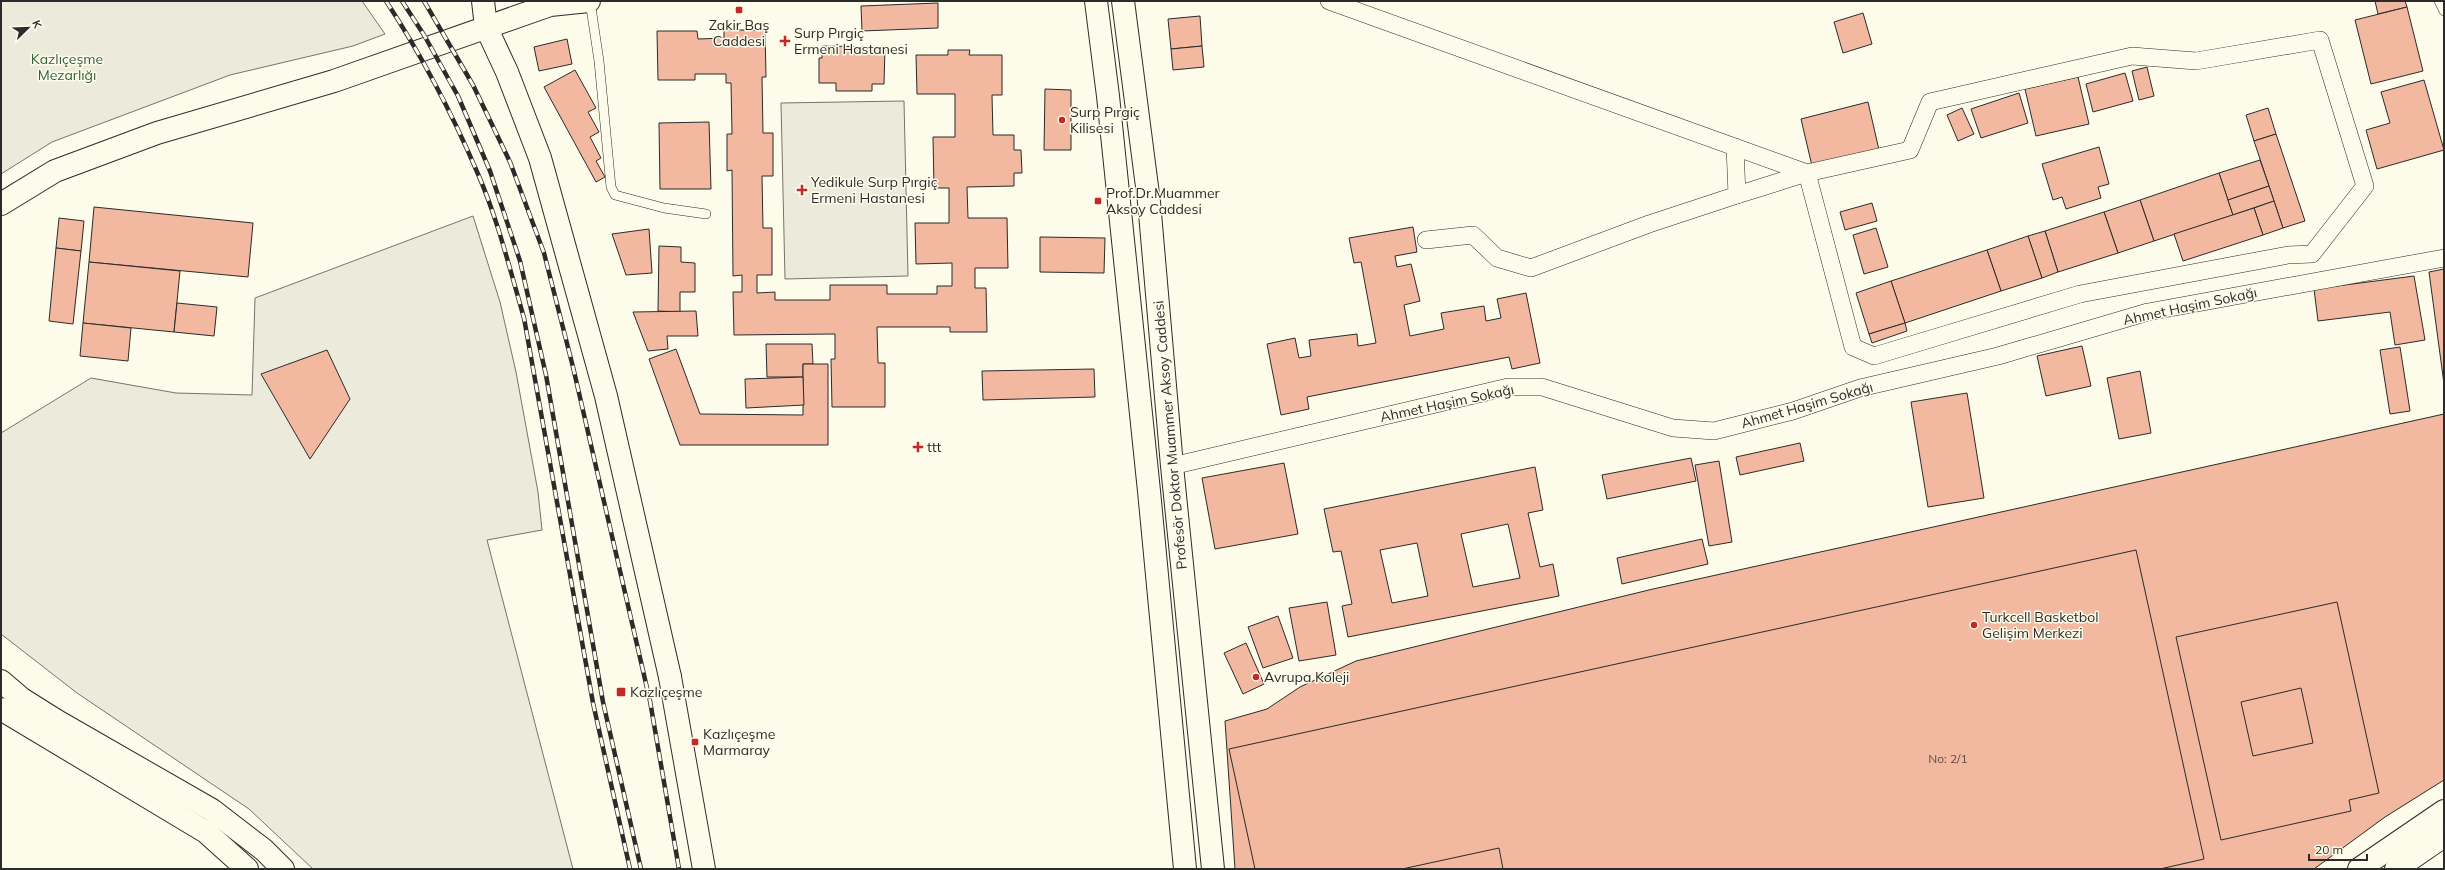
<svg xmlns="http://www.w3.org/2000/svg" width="2445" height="870" font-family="Mulish,sans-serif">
  <rect width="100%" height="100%" fill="#fdfbea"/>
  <!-- green -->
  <g fill="#ecebdb" stroke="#74746e">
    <path d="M1 1H362L385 34 353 46 230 75 52 142 1 174Z"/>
    <path d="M904 101 908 276 785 279 781 103Z"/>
  </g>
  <!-- parking -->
  <path fill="#eceadb" stroke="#74746e" d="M473 216 500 302 516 372 538 492 542 530 487 540 573 869H313L249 809 77 693 1 634V433L91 378 176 393 252 395 255 298Z"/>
  <!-- building -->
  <g fill="#f2b8a0" stroke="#2b2b2b" fill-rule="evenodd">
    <path d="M2375 1H2405L2407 7 2378 14Z"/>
    <path d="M938 3V28L862 31 861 6Z"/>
    <path d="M2407 7 2423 71 2371 84 2355 20Z"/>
    <path d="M1863 13 1872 44 1843 53 1834 22Z"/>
    <path d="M1200 16 1202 46 1171 49 1168 19Z"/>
    <path d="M724 30H765L766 77H762L763 133H773V176H762L763 228H772V275H757V293L775 292V300H830V285H887V294H937V286H952V263L916 264 915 223H949V188H934L933 137H955V94H917L916 55H948V50H970L969 55H1002V95H992L993 135H1014V150H1021L1022 173H1014V186L967 187 968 218H1007L1008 268H975V288H986L987 332H950V327H877L878 363H885V407H832L831 359H835V334L734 335 733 292H742V275L733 276 732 170 727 171V134H732L731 83H726V74H695V80H658L657 31H697L698 39 724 38Z"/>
    <path d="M567 39 572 64 539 71 534 47Z"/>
    <path d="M822 46 885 47 884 84H872V91H836V83H819V58H822Z"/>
    <path d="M1202 46 1204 67 1173 70 1171 49Z"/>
    <path d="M2147 67 2154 96 2139 100 2132 71Z"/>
    <path d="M575 70 596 108 588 112 599 132 590 137 601 158 596 161 605 177 596 182 544 87Z"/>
    <path d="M2125 73 2133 101 2093 112 2086 84Z"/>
    <path d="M2078 77 2089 124 2036 136 2025 89Z"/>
    <path d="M2424 80 2444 150 2377 169 2366 130 2390 123 2381 92Z"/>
    <path d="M1045 89 1071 90V150H1044Z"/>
    <path d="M2019 93 2028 123 1981 138 1971 109Z"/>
    <path d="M1868 102 1879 150 1812 166 1801 119Z"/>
    <path d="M1962 108 1974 134 1958 141 1947 115Z"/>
    <path d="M2268 108 2276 134 2254 141 2246 115Z"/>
    <path d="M709 122 711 189H660L659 123Z"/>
    <path d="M2276 134 2305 221 2283 228 2254 141Z"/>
    <path d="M2099 147 2109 184 2098 187 2101 198 2066 209 2062 197 2053 200 2042 164Z"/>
    <path d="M2260 160 2269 186 2228 200 2219 173Z"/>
    <path d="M2219 173 2233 215 2154 241 2140 200Z"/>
    <path d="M2269 186 2274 201 2233 215 2228 200Z"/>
    <path d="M2140 200 2154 241 2118 253 2104 212Z"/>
    <path d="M2274 201 2283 228 2263 235 2254 208Z"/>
    <path d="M1872 203 1877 221 1845 230 1840 212Z"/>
    <path d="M94 207 253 223 248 277 89 262Z"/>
    <path d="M2254 208 2263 235 2183 261 2174 234Z"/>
    <path d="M2104 212 2118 253 2058 272 2045 231Z"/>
    <path d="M59 218 84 221 81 251 56 248Z"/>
    <path d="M1413 227 1417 252 1395 256 1397 267 1411 264 1420 301 1404 305 1410 336 1444 329 1441 313 1484 306 1486 321 1501 318 1497 299 1526 293 1540 363 1512 369 1509 357 1307 397 1309 409 1281 415 1267 344 1295 338 1299 358 1311 356 1309 340 1357 334 1358 346 1376 343 1361 262 1354 263 1349 238Z"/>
    <path d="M1876 228 1888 267 1864 274 1853 235Z"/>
    <path d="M649 229 652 273 626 275 612 234Z"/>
    <path d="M2045 231 2058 272 2042 278 2028 236Z"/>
    <path d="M2028 236 2042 278 2001 291 1987 250Z"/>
    <path d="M1040 237 1105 238 1104 273 1040 272Z"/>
    <path d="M659 246 681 247V262L695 263V292H680V312L658 311Z"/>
    <path d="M56 248 81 251 73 324 49 321Z"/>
    <path d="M1987 250 2001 291 1905 323 1891 281Z"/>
    <path d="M89 262 180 271 174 332 83 323Z"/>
    <path d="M2444 269V384L2429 272Z"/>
    <path d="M2414 276 2425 340 2395 345 2390 312 2318 321 2314 289Z"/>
    <path d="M1891 281 1905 323 1869 334 1856 293Z"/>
    <path d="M177 303 217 307 214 336 174 332Z"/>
    <path d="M696 311 698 336H667L668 349 648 351 633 312Z"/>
    <path d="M83 323 131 328 128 361 80 356Z"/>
    <path d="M1905 323 1907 331 1872 343 1869 334Z"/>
    <path d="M766 344H812L813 364H803V377H767Z"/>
    <path d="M2082 346 2091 386 2046 396 2037 356Z"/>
    <path d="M2400 347 2410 411 2390 414 2380 350Z"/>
    <path d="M676 349 700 414 803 415V364H828V445H680L649 359Z"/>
    <path d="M327 350 350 399 310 459 261 374Z"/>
    <path d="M1094 369 1095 397 983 400 982 371Z"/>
    <path d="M2140 371 2151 433 2119 439 2107 378Z"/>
    <path d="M803 377 804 405 746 408 745 379Z"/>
    <path d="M1967 393 1984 498 1928 507 1911 402Z"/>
    <path d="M2444 414V780L2385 817 2314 869H1235L1225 721 1267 709 1300 687 1356 661 1653 589Z"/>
    <path d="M1800 443 1804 461 1740 475 1736 457Z"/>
    <path d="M1691 458 1696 481 1607 499 1602 475Z"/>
    <path d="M1719 461 1732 542 1709 546 1695 465Z"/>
    <path d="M1284 463 1298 534 1215 549 1202 478Z"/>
    <path d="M1535 467 1543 510 1528 513 1540 567 1553 564 1559 596 1348 637 1342 606 1352 604 1341 551 1333 552 1324 509ZM1508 524 1520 578 1473 587 1461 534ZM1417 543 1428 596 1392 603 1380 550Z"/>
    <path d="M1702 539 1708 564 1622 584 1617 558Z"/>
    <path d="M2136 550 2204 859 2160 869H1503L1499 848 1402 869H1255L1229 749Z"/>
    <path d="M1327 602 1336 655 1299 661 1289 608Z"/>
    <path d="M2337 602 2379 793 2349 800 2351 811 2221 840 2176 637ZM2301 688 2313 743 2253 756 2241 702Z"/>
    <path d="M1278 616 1293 658 1263 668 1248 627Z"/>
    <path d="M1246 643 1264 684 1243 694 1224 653Z"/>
  </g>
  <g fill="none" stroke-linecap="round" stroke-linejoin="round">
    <!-- lane casing -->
    <g stroke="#2b2b2b" stroke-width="10">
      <g id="lane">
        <path d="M590 1 599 61 611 187 615 195 664 208 706 214"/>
        <path d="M2439 1 2444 11"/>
      </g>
    </g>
    <!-- street casing -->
    <g stroke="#2b2b2b" stroke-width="18">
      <g id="street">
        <path d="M1329 1 1807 173 1853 347 1874 356 2080 294 2288 255 2312 254 2365 186 2320 40 2196 61 2132 56 1930 102 1910 150 1807 173 1737 195"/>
        <path d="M1426 240 1473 235 1497 258 1531 268 1649 224 1737 195 1735 147"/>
        <path d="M1172 466 1508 387H1542L1673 428 1714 431 1793 411 1860 388 1998 356 2148 312 2444 258"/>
      </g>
    </g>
    <!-- secondary casing -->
    <g stroke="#2b2b2b" stroke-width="24">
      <g id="secondary">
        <path d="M483 1 486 27 507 72 540 158 606 396 670 677"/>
        <path d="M1096 1 1108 96 1149 491 1185 869"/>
        <path d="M1123 1 1149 202 1172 466 1213 869"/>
        <path d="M1 204 55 171 157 133 334 81 550 5 589 1"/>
        <path d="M1 681 22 699 57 721 212 810 264 850 283 869"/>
        <path d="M1 709 206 832 247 869"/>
      </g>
    </g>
    <!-- primary casing -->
    <g stroke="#2b2b2b" stroke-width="24">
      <g id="primary">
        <path d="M670 677 704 869"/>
        <path d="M2359 869 2444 811"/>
        <path d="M2396 869 2444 836"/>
      </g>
    </g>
    <!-- lane -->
    <use href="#lane" stroke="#fdfbea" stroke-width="9"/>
    <!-- street -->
    <use href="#street" stroke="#fdfbea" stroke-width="17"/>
    <!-- secondary -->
    <use href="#secondary" stroke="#fdfbea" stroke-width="22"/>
    <!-- primary -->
    <use href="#primary" stroke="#fdfbea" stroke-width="22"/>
    <!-- rail casing -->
    <g stroke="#2b2b2b" stroke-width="4.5">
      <g id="rail">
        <path d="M386 1C422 56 452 113 478 174 498 220 510 270 524 318L593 703 630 869"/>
        <path d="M402 1 424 35 458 96 490 171 520 261 546 375 603 702 641 869"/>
        <path d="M424 1 473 85 510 162 544 253 573 367 650 701 679 869"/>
      </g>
    </g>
    <!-- rail -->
    <use href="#rail" stroke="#fdfbea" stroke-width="3" stroke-dasharray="9" stroke-linecap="butt"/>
  </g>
  <!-- markers -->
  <g fill="#c62828" stroke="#fdfbea" stroke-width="1.5">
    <rect x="735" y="6" width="8" height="8" rx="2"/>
    <path d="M783 35h4v4h4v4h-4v4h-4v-4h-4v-4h4z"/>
    <circle cx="1062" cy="120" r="4"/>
    <path d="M800 184h4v4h4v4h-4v4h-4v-4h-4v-4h4z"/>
    <rect x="1094" y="197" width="8" height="8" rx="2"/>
    <path d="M916 441h4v4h4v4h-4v4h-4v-4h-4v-4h4z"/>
    <circle cx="1974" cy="625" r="4"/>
    <circle cx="1256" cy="677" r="4"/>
    <rect x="616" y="687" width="10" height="10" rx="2"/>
    <rect x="691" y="738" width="8" height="8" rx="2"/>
  </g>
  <g text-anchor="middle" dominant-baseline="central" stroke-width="3" stroke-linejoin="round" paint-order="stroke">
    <!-- number labels -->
    <g font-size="12" fill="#5d4e48">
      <text x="1948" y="758">No: 2/1</text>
    </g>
    <!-- poi labels -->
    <g font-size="14" fill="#2b2b2b" stroke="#fdfbea" text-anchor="start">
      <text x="739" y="25" text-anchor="middle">Zakir Baş<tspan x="739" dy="16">Caddesi</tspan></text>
      <text x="794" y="33">Surp Pırgiç<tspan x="794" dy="16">Ermeni Hastanesi</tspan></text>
      <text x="1070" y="112">Surp Pırgiç<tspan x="1070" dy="16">Kilisesi</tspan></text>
      <text x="811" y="182">Yedikule Surp Pırgiç<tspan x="811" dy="16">Ermeni Hastanesi</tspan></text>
      <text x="1106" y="193">Prof.Dr.Muammer<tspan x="1106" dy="16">Aksoy Caddesi</tspan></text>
      <text x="927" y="447">ttt</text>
      <text x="1982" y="617">Turkcell Basketbol<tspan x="1982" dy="16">Gelişim Merkezi</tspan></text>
      <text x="1264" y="677">Avrupa Koleji</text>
      <text x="630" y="692">Kazlıçeşme</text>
      <text x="703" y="734">Kazlıçeşme<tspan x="703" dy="16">Marmaray</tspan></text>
    </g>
    <!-- park labels -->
    <g font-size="14" fill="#34623c" stroke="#fdfbea">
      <text x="67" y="59">Kazlıçeşme<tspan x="67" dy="16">Mezarlığı</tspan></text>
    </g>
    <!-- street labels -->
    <g font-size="14" fill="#2b2b2b" stroke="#fdfbea">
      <text transform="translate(2190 306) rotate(-12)">Ahmet Haşim Sokağı</text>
      <text transform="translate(1447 403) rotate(-12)">Ahmet Haşim Sokağı</text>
      <text transform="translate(1807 405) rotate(-16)">Ahmet Haşim Sokağı</text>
      <text transform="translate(1170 435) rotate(-95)">Profesör Doktor Muammer Aksoy Caddesi</text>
    </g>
  </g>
  <!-- border -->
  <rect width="2445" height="870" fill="none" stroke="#2b2b2b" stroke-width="4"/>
  <!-- north arrow -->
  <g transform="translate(28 28) rotate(67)" stroke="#fdfbea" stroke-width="3" paint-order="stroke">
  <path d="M0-3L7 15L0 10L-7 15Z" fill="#2b2b2b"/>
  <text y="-6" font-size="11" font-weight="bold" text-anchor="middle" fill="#2b2b2b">K</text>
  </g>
  <!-- scale -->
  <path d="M2309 854v6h58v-6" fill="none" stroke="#2b2b2b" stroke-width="2"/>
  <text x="2315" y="854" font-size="12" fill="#2b2b2b" stroke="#fdfbea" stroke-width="3" paint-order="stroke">20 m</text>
</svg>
